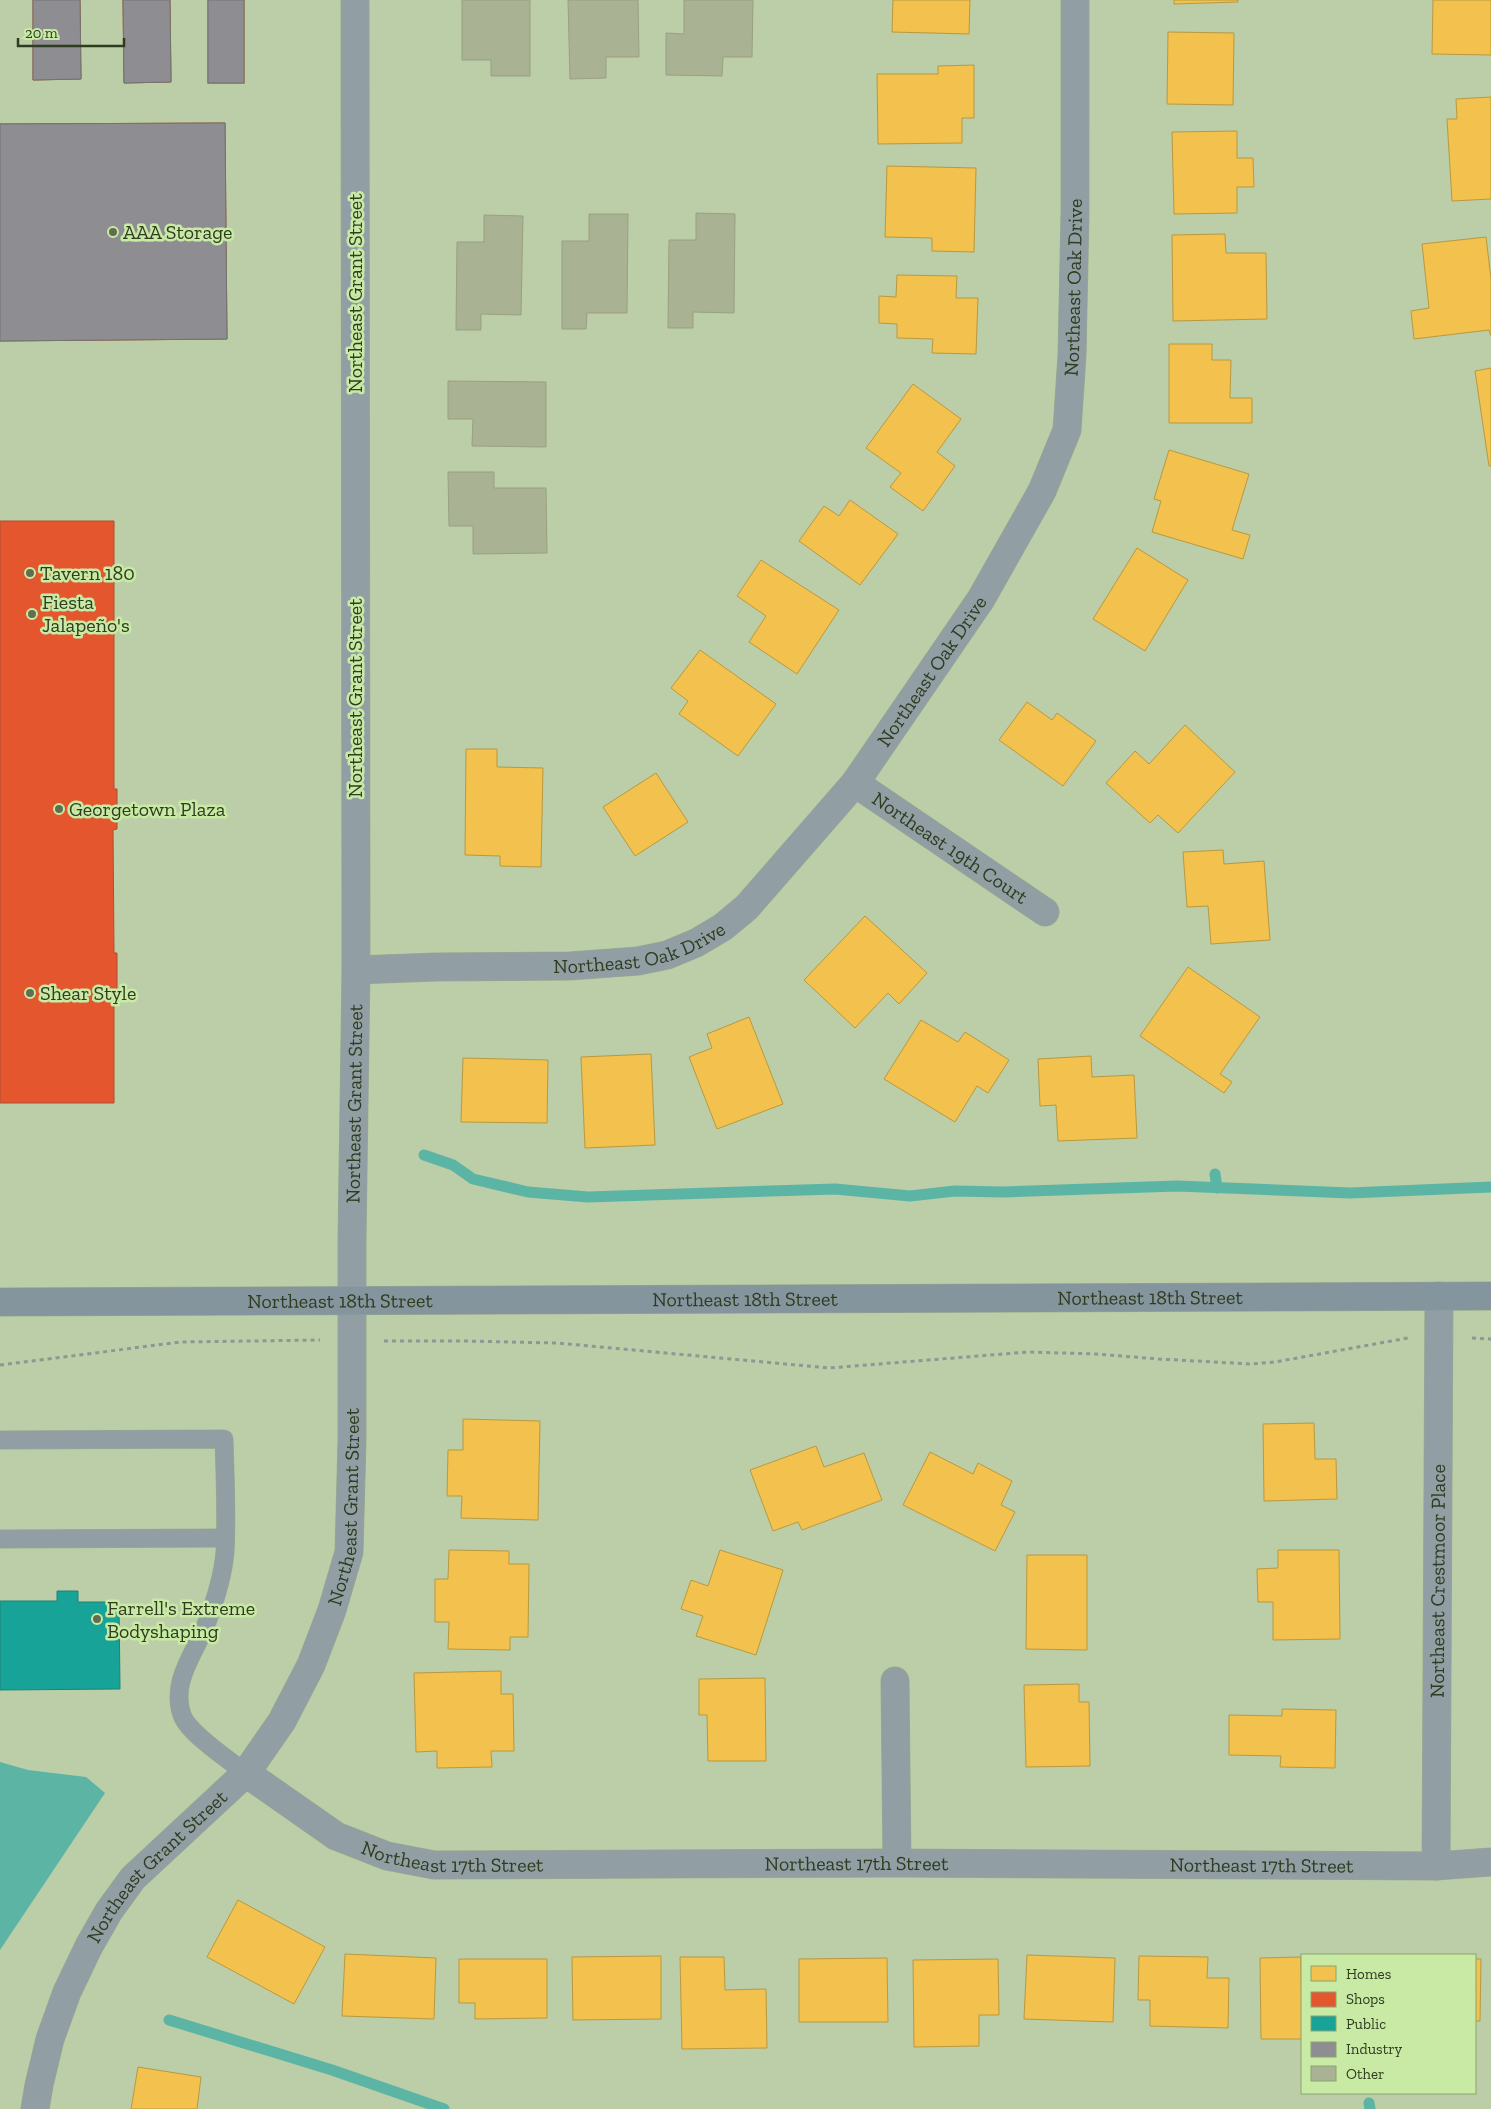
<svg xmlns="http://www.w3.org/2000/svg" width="1491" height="2109" font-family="'Zilla Slab',serif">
  <rect width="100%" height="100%" fill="#bbcea7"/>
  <!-- water -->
  <path fill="#5cb5a4" d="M0 1762 28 1770 86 1777 105 1793 0 1950Z"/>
  <!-- homes -->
  <g fill="#f2c14e" stroke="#b89940">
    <path d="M893 0H970L969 34 892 32Z"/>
    <path d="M1174 0H1238V2L1174 4Z"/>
    <path d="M1433 0H1491V55L1432 54Z"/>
    <path d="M1168 32 1234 33 1233 105 1167 104Z"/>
    <path d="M974 65V118H962V143L878 144 877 74H938V66Z"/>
    <path d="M1491 97V199L1452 201 1447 119H1457L1456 99Z"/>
    <path d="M1237 131V158H1253L1254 187H1237V213L1174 214 1172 132Z"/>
    <path d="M887 166 976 168 974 252 932 251V238L885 237Z"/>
    <path d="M1225 234 1226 253H1266L1267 319 1173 321 1172 235Z"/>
    <path d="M1486 237 1491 279V336L1489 330 1414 339 1411 311 1429 308 1422 244Z"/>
    <path d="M897 275 957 276 956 298H978L976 354 932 353 933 339 897 338V324L879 323V296L896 297Z"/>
    <path d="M1169 344H1212V360H1231L1230 398H1252V423H1169Z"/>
    <path d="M1491 368V466H1489L1475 371Z"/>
    <path d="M913 384 961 419 937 452 955 466 923 511 890 487 901 473 866 448Z"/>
    <path d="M1169 450 1249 474 1232 530 1250 535 1243 559 1152 532 1161 501 1154 499Z"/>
    <path d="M850 500 898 534 860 585 799 541 824 506 839 516Z"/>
    <path d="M1137 548 1188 580 1145 651 1093 619Z"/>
    <path d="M761 560 839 610 797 674 749 642 766 616 737 596Z"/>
    <path d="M700 650 776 704 738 756 679 714 688 701 671 688Z"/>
    <path d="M1027 702 1052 720 1057 713 1096 741 1063 786 999 740Z"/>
    <path d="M1185 725 1235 772 1178 833 1158 815 1150 823 1106 783 1135 751 1149 764Z"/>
    <path d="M466 749H497V767L543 768 541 867 500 866V856L465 855Z"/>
    <path d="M656 773 688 822 635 856 603 807Z"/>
    <path d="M1223 850 1224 864 1264 861 1270 940 1211 944 1208 906 1187 907 1183 852Z"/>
    <path d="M865 916 927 973 899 1004 888 993 855 1028 804 980Z"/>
    <path d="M1188 967 1260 1017 1220 1074 1232 1082 1224 1093 1140 1036Z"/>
    <path d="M749 1017 783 1104 717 1129 689 1057 712 1048 707 1034Z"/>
    <path d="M921 1020 958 1042 965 1032 1009 1060 988 1093 977 1086 955 1122 884 1079Z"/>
    <path d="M651 1054 655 1145 585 1148 581 1057Z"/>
    <path d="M1091 1056 1092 1077 1134 1075 1137 1138 1058 1141 1056 1105 1040 1106 1038 1059Z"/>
    <path d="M463 1058 548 1060 547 1123 461 1122Z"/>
    <path d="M463 1419 540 1421 538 1520 461 1518 462 1496H447L448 1450H463Z"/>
    <path d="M1314 1423 1315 1459H1336L1337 1499 1264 1501 1263 1424Z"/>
    <path d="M816 1446 824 1467 864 1453 882 1500 802 1530 798 1522 773 1531 750 1470Z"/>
    <path d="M930 1452 973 1474 978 1463 1012 1481 1001 1505 1015 1512 995 1551 903 1505Z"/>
    <path d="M449 1550 509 1551V1564H529L528 1637H510V1650L448 1649 449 1622H435V1579H448Z"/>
    <path d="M720 1550 783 1570 756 1655 696 1636 703 1616 681 1609 691 1580 708 1586Z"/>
    <path d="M1278 1550H1339L1340 1639 1273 1640V1602H1258L1257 1569 1278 1568Z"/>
    <path d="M1027 1555H1087V1650L1026 1649Z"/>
    <path d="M501 1671V1694H513L514 1751H491L492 1767 437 1768V1751L416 1752 414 1673Z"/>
    <path d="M765 1678 766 1761H708L707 1715H699V1679Z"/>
    <path d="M1079 1684V1702H1089L1090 1766 1026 1767 1024 1685Z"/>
    <path d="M1282 1709 1336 1710 1335 1768 1280 1767 1281 1756 1229 1755V1715L1282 1716Z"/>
    <path d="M238 1900 325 1947 294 2004 207 1957Z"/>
    <path d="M345 1954 436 1958 434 2019 342 2016Z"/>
    <path d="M1027 1955 1115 1958 1113 2022 1024 2019Z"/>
    <path d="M661 1956V2019L573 2020 572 1957Z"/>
    <path d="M1139 1956 1208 1957 1207 1978H1229L1228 2028 1150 2026V2000H1138Z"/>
    <path d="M680 1957H724L725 1990 766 1989 767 2048 682 2049Z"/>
    <path d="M1301 1957 1302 2039H1261L1260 1958Z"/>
    <path d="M887 1958 888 2022H799V1959Z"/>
    <path d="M459 1959H547V2018L475 2019V2003H459Z"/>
    <path d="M998 1959 999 2015H979V2046L914 2047 913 1960Z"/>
    <path d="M1475 1959H1481L1480 2021H1475Z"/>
    <path d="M138 2067 201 2077 197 2109H131Z"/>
  </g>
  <!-- shops -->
  <g fill="#e4572e" stroke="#ae4f2a">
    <path d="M33 0H80L81 79 33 80Z"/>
    <path d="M123 0H170L171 82 124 83Z"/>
    <rect x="208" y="0" width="36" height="83"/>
    <path d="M225 123 227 339 0 341V124Z"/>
    <path d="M0 521H114V789H117V829L113 830 114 953H117V992H114V1103H0Z"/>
  </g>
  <!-- public -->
  <path fill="#17a398" stroke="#1e8474" d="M57 1591H78V1602H119L120 1689 0 1690V1601H57Z"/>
  <!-- industry -->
  <g fill="#8d8d92" stroke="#717570">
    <path d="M33 0H80L81 79 33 80Z"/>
    <path d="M123 0H170L171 82 124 83Z"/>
    <rect x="208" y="0" width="36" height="83"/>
    <path d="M225 123 227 339 0 341V124Z"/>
  </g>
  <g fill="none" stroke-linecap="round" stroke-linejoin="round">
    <!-- stream -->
    <g stroke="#5cb5a4" stroke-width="11">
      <path d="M424 1155 453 1165 473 1179 528 1192 588 1197 835 1189 910 1196 955 1191 1003 1192 1177 1186 1350 1193 1491 1187"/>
      <path d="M1215 1174 1217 1188"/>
      <path d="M169 2020 332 2070 444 2109"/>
      <path d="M1369 2103 1370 2109"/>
    </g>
  </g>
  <!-- building -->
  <g fill="#a9b292" stroke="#98a181">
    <path d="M462 0H530V76H491V60H462Z"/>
    <path d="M568 0H638L639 57H606V78L570 79Z"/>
    <path d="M684 0H753L752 57H723L722 76 666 75V33L684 34Z"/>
    <path d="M696 213 735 214 734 313 693 312V328H668L669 240H696Z"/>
    <path d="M589 214H628L627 313H587L586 329H562V241H589Z"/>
    <path d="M484 215 523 216 521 315 481 314V330H456L457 242H484Z"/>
    <path d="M448 381 546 382V447L472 446 473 419H448Z"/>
    <path d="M448 472H494V488H546L547 553 473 554V526H449Z"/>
  </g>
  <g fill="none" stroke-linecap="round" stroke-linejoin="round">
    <!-- lane casing -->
    <g stroke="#9cab8c" stroke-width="19">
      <g id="lane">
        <path d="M0 1440 224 1439C225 1476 227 1515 225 1552 223 1575 215 1601 207 1622 196 1652 170 1681 182 1715 188 1733 230 1761 246 1773"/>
        <path d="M0 1539 225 1538"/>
      </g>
    </g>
    <!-- street casing -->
    <g stroke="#9cab8c" stroke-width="29">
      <g id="street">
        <path id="s1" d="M855 783 1045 912"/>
        <path id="s2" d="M356 970 436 967 570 966 638 961 667 955 696 943 723 927 747 907 855 783 981 599 1042 491 1067 430 1072 355 1075 213V0"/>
        <path d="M895 1681 897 1863"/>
        <path id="s3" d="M246 1773 336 1836 387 1856 434 1865 897 1863 1436 1866 1491 1862"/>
        <path id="s4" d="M1436 1866 1439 1296"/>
        <path id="s5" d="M35 2109 39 2085 50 2039 67 1992 89 1946 109 1911 133 1878 246 1773 282 1721 311 1665 332 1610 349 1552 352 1440V1240L356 970 355 0"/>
      </g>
    </g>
    <!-- secondary casing -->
    <g stroke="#9cab8c" stroke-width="29">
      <g id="secondary">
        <path id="s6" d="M0 1302 1491 1296"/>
      </g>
    </g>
    <!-- path -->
    <g stroke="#8b9893" stroke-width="3" stroke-dasharray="4 4" stroke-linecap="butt">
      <path d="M1472 1338 1491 1339"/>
      <path d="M384 1341H463L557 1343 829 1368 1028 1352 1096 1354 1159 1359 1251 1364 1275 1362 1408 1338"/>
      <path d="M0 1365 181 1342 320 1340"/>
    </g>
    <!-- lane -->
    <use href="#lane" stroke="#919fa5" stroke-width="18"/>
    <!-- street -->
    <use href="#street" stroke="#919fa5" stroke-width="28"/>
    <!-- secondary -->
    <use href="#secondary" stroke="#85959e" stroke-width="28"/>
  </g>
  <!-- markers -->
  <g fill="#606f4f" stroke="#c8eaa5" stroke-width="2">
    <circle cx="113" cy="232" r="5"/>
    <circle cx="30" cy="573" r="5"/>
    <circle cx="32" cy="614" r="5"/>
    <circle cx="59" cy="809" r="5"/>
    <circle cx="30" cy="993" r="5"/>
    <circle cx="97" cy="1619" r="5"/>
  </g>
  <g text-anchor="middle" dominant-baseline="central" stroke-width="5" stroke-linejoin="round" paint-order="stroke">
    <!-- poi labels -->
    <g font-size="20" fill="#2f3c20" stroke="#c8eaa5" text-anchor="start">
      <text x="123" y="232">AAA Storage</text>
      <text x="40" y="573">Tavern 180</text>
      <text x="42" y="602">Fiesta<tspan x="42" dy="23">Jalapeño's</tspan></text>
      <text x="69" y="809">Georgetown Plaza</text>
      <text x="40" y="993">Shear Style</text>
      <text x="107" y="1608">Farrell's Extreme<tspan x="107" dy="23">Bodyshaping</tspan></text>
    </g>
    <!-- street labels -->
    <g font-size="20" fill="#2f3c20" stroke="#c8eaa5">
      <text stroke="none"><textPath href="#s2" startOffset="1126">Northeast Oak Drive</textPath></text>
      <text transform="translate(355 293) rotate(-90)">Northeast Grant Street</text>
      <text stroke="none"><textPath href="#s2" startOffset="706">Northeast Oak Drive</textPath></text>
      <text transform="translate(355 698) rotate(-90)">Northeast Grant Street</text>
      <text stroke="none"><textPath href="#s1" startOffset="115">Northeast 19th Court</textPath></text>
      <text stroke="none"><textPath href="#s2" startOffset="286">Northeast Oak Drive</textPath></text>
      <text stroke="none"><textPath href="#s5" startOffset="1102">Northeast Grant Street</textPath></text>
      <text stroke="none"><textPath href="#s6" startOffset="1150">Northeast 18th Street</textPath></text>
      <text stroke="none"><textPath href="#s6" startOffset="745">Northeast 18th Street</textPath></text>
      <text stroke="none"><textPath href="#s6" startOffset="340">Northeast 18th Street</textPath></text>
      <text stroke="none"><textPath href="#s5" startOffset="698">Northeast Grant Street</textPath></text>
      <text stroke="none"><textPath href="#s4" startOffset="285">Northeast Crestmoor Place</textPath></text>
      <text stroke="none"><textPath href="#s3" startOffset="230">Northeast 17th Street</textPath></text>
      <text stroke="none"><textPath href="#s3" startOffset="635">Northeast 17th Street</textPath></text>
      <text stroke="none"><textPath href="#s3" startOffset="1040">Northeast 17th Street</textPath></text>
      <text stroke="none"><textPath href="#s5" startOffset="278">Northeast Grant Street</textPath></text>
    </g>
  </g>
  <!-- legend -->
  <rect x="1301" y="1954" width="175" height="140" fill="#c8eaa5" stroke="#8ba470"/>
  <rect x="1311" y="1966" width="25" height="15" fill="#f2c14e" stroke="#8ba470"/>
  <text x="1346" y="1979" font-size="15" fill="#2f3c20">Homes</text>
  <rect x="1311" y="1992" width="25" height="15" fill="#e4572e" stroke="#8ba470"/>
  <text x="1346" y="2004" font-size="15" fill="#2f3c20">Shops</text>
  <rect x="1311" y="2016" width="25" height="15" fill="#17a398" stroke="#8ba470"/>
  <text x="1346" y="2029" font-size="15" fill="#2f3c20">Public</text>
  <rect x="1311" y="2042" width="25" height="15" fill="#8d8d92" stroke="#8ba470"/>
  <text x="1346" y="2054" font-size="15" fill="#2f3c20">Industry</text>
  <rect x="1311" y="2066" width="25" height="15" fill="#a9b292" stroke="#8ba470"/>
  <text x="1346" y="2079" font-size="15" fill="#2f3c20">Other</text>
  <!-- scale -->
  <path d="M18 38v8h106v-8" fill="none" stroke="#2f3c20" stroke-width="2.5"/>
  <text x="25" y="38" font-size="15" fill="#2f3c20" stroke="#c8eaa5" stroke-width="4" paint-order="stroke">20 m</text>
</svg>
